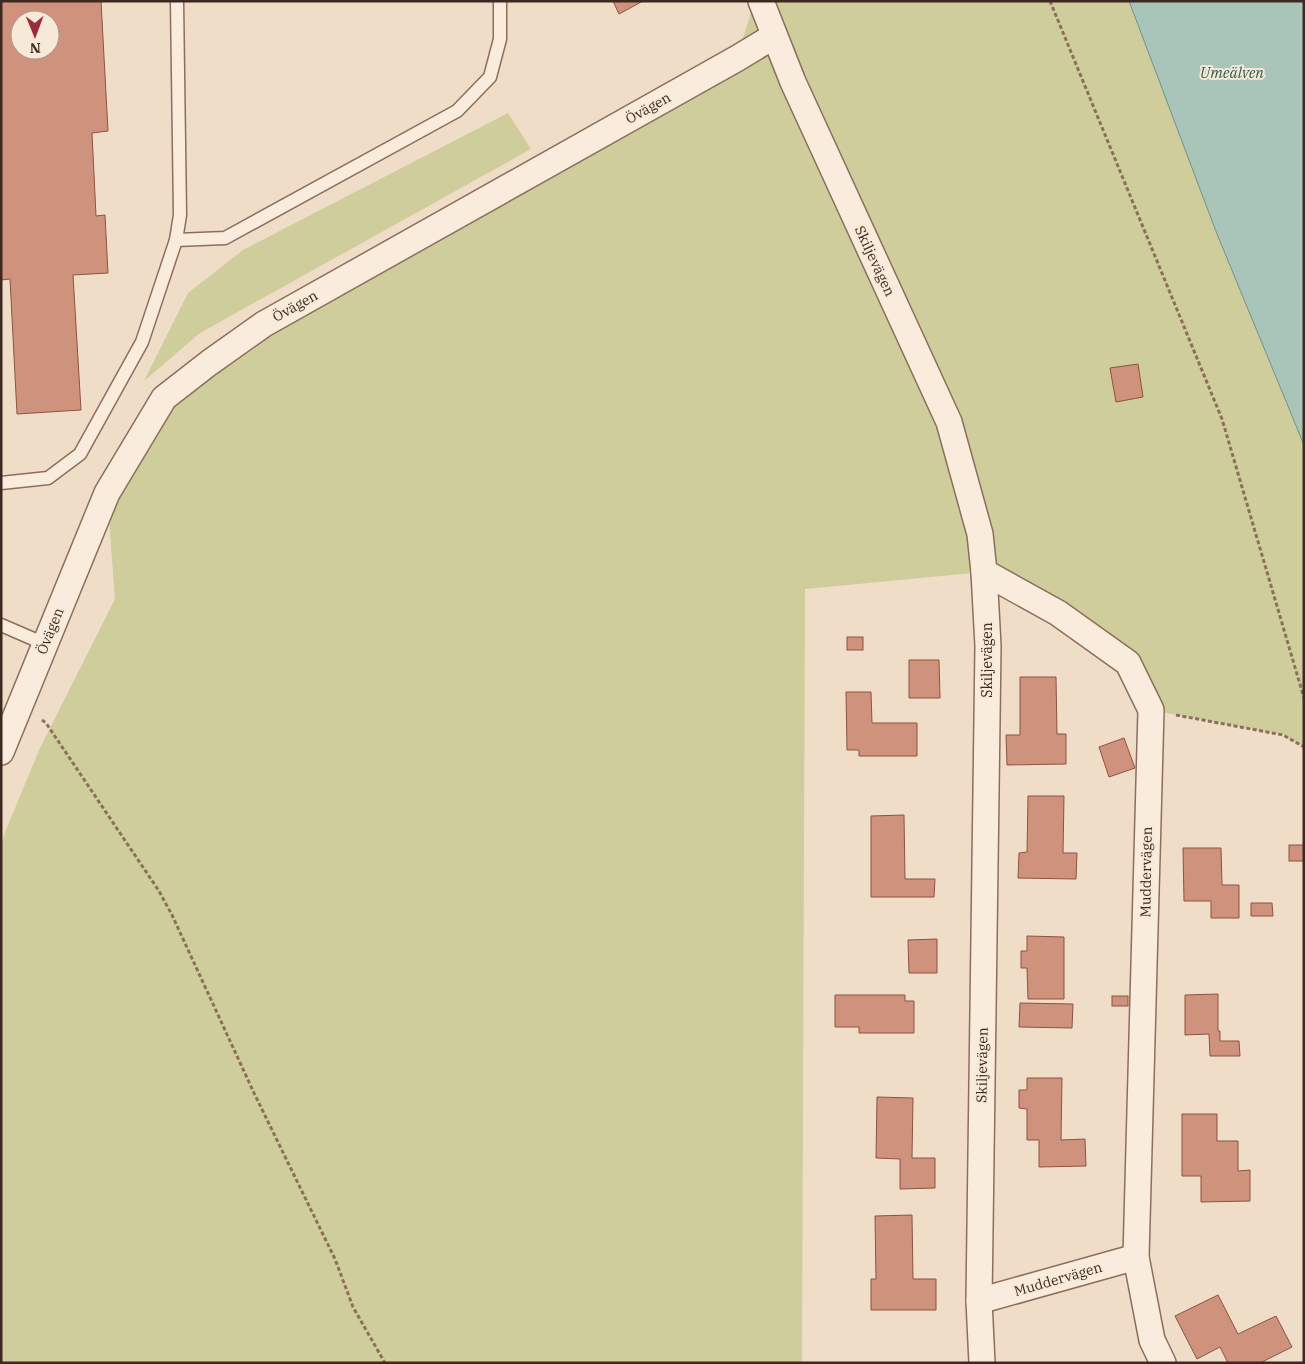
<svg xmlns="http://www.w3.org/2000/svg" width="1305" height="1364" font-family="'IBM Plex Serif',serif">
  <rect width="100%" height="100%" fill="#f0ddc8"/>
  <!-- green -->
  <g fill="#cfcd9b">
    <path d="M755 1H1129L1217 234 1304 445V747L1283 735 1151 710 1128 663 984 572 805 589 802 1363H1V844L6 830 40 748 115 599 107 493 164 398 209 363 736 59Z"/>
    <path d="M508 113 531 149 200 333 144 381 188 293 243 250Z"/>
  </g>
  <!-- water -->
  <path fill="#a9c4b8" stroke="#6f9384" d="M1129 1H1304V445L1217 234Z"/>
  <!-- building -->
  <g fill="#cf927d" stroke="#8d5341" fill-rule="evenodd">
    <path d="M1 1H101L108 131 92 133 96 216 105 215 108 273 73 275 81 410 17 414 10 279 1 280ZM20 20H50V50H20Z"/>
    <path d="M613 1H643L619 14Z"/>
    <path d="M1138 364 1143 397 1116 402 1110 368Z"/>
    <rect x="847" y="637" width="16" height="13"/>
    <path d="M909 660H939L940 698H909Z"/>
    <path d="M1020 677H1056L1057 734H1066V764L1007 765 1006 735H1020Z"/>
    <path d="M846 692H871L872 723H917V756H859V750H847Z"/>
    <path d="M1124 738 1135 768 1109 777 1099 747Z"/>
    <path d="M1028 796H1064L1063 853H1077L1076 879 1018 878 1019 853 1027 852Z"/>
    <path d="M904 815 905 879H935L934 897H871V816Z"/>
    <rect x="1289" y="845" width="15" height="16"/>
    <path d="M1183 848H1221L1222 885H1239V918H1211V901H1184Z"/>
    <path d="M1251 903H1272L1273 916H1251Z"/>
    <path d="M1027 936 1064 937V999H1028L1027 968H1021V951H1027Z"/>
    <path d="M937 939V973H909L908 940Z"/>
    <path d="M1218 994V1031H1220V1041H1239L1240 1056H1210L1209 1034 1185 1035V995Z"/>
    <path d="M835 995H905V1001H914V1033H859V1027H835Z"/>
    <rect x="1112" y="996" width="16" height="10"/>
    <path d="M1020 1003 1073 1004 1072 1028 1019 1027Z"/>
    <path d="M1027 1078H1062L1061 1140 1085 1139 1086 1166 1039 1167V1140H1027V1109L1019 1108V1090H1027Z"/>
    <path d="M877 1097 913 1098 912 1158H935V1188L900 1189V1159L876 1158Z"/>
    <path d="M1182 1114H1217V1141H1238V1171L1250 1170V1201L1201 1202V1176H1182Z"/>
    <path d="M912 1215 913 1279H936V1310H871V1279H876L875 1216Z"/>
    <path d="M1218 1295 1238 1334 1276 1316 1292 1347 1260 1363H1228L1220 1347 1197 1359 1175 1316Z"/>
  </g>
  <g fill="none" stroke-linecap="round" stroke-linejoin="round">
    <!-- service casing -->
    <g stroke="#8d6e5c" stroke-width="15">
      <g id="service">
        <path d="M176 240 225 238 457 111 490 77 500 39V1"/>
        <path d="M1 483 48 478 80 454 142 342 176 240 180 215 177 1"/>
        <path d="M1 625 45 644"/>
      </g>
    </g>
    <!-- minor casing -->
    <g stroke="#8d6e5c" stroke-width="28">
      <g id="minor">
        <path d="M761 1 793 82 949 422 980 534 984 572 988 646 979 1301 982 1363"/>
        <path d="M984 572 1058 613 1128 663 1151 710 1136 1257 1152 1340 1163 1363"/>
        <path d="M1 752 107 493 164 398 209 363 264 324 736 59 774 36"/>
        <path d="M979 1301 1136 1257"/>
      </g>
    </g>
    <!-- path -->
    <g stroke="#8d6e5c" stroke-width="3" stroke-dasharray="4 2.5" stroke-linecap="butt">
      <path d="M1050 1 1222 419 1304 698"/>
      <path d="M1176 715 1283 735 1304 747"/>
      <path d="M42 720 46 723 159 891 172 915 254 1093 335 1259 353 1307 385 1363"/>
    </g>
    <!-- service -->
    <use href="#service" stroke="#faecdc" stroke-width="12"/>
    <!-- minor -->
    <use href="#minor" stroke="#faecdc" stroke-width="25"/>
  </g>
  <g text-anchor="middle" dominant-baseline="central" stroke-width="4" stroke-linejoin="round" paint-order="stroke">
    <!-- street labels -->
    <g font-size="14" fill="#3d2920" stroke="#f7e9d8">
      <text transform="translate(648 108) rotate(-29)">Övägen</text>
      <text transform="translate(875 261) rotate(65)">Skiljevägen</text>
      <text transform="translate(295 306) rotate(-29)">Övägen</text>
      <text transform="translate(50 631) rotate(-68)">Övägen</text>
      <text transform="translate(987 660) rotate(-90)">Skiljevägen</text>
      <text transform="translate(1146 872) rotate(-89)">Muddervägen</text>
      <text transform="translate(982 1065) rotate(-89)">Skiljevägen</text>
      <text transform="translate(1058 1279) rotate(-16)">Muddervägen</text>
    </g>
    <!-- water labels -->
    <g font-size="15" font-style="italic" fill="#2f5d53" stroke="#f7e9d8">
      <text x="1232" y="72">Umeälven</text>
    </g>
  </g>
  <!-- border -->
  <rect width="1305" height="1364" fill="none" stroke="#3d2920" stroke-width="5"/>
  <!-- north arrow -->
  <g transform="translate(35 35) rotate(179)"><circle r="24" fill="#f7e9d8" stroke="#ad9c8e"/>
  <path d="M0-4L9 19L0 12L-9 19Z" fill="#9e2a3e"/>
  <text y="-8" font-size="14" font-weight="bold" text-anchor="middle" fill="#3d2920">N</text>
  </g>
</svg>
